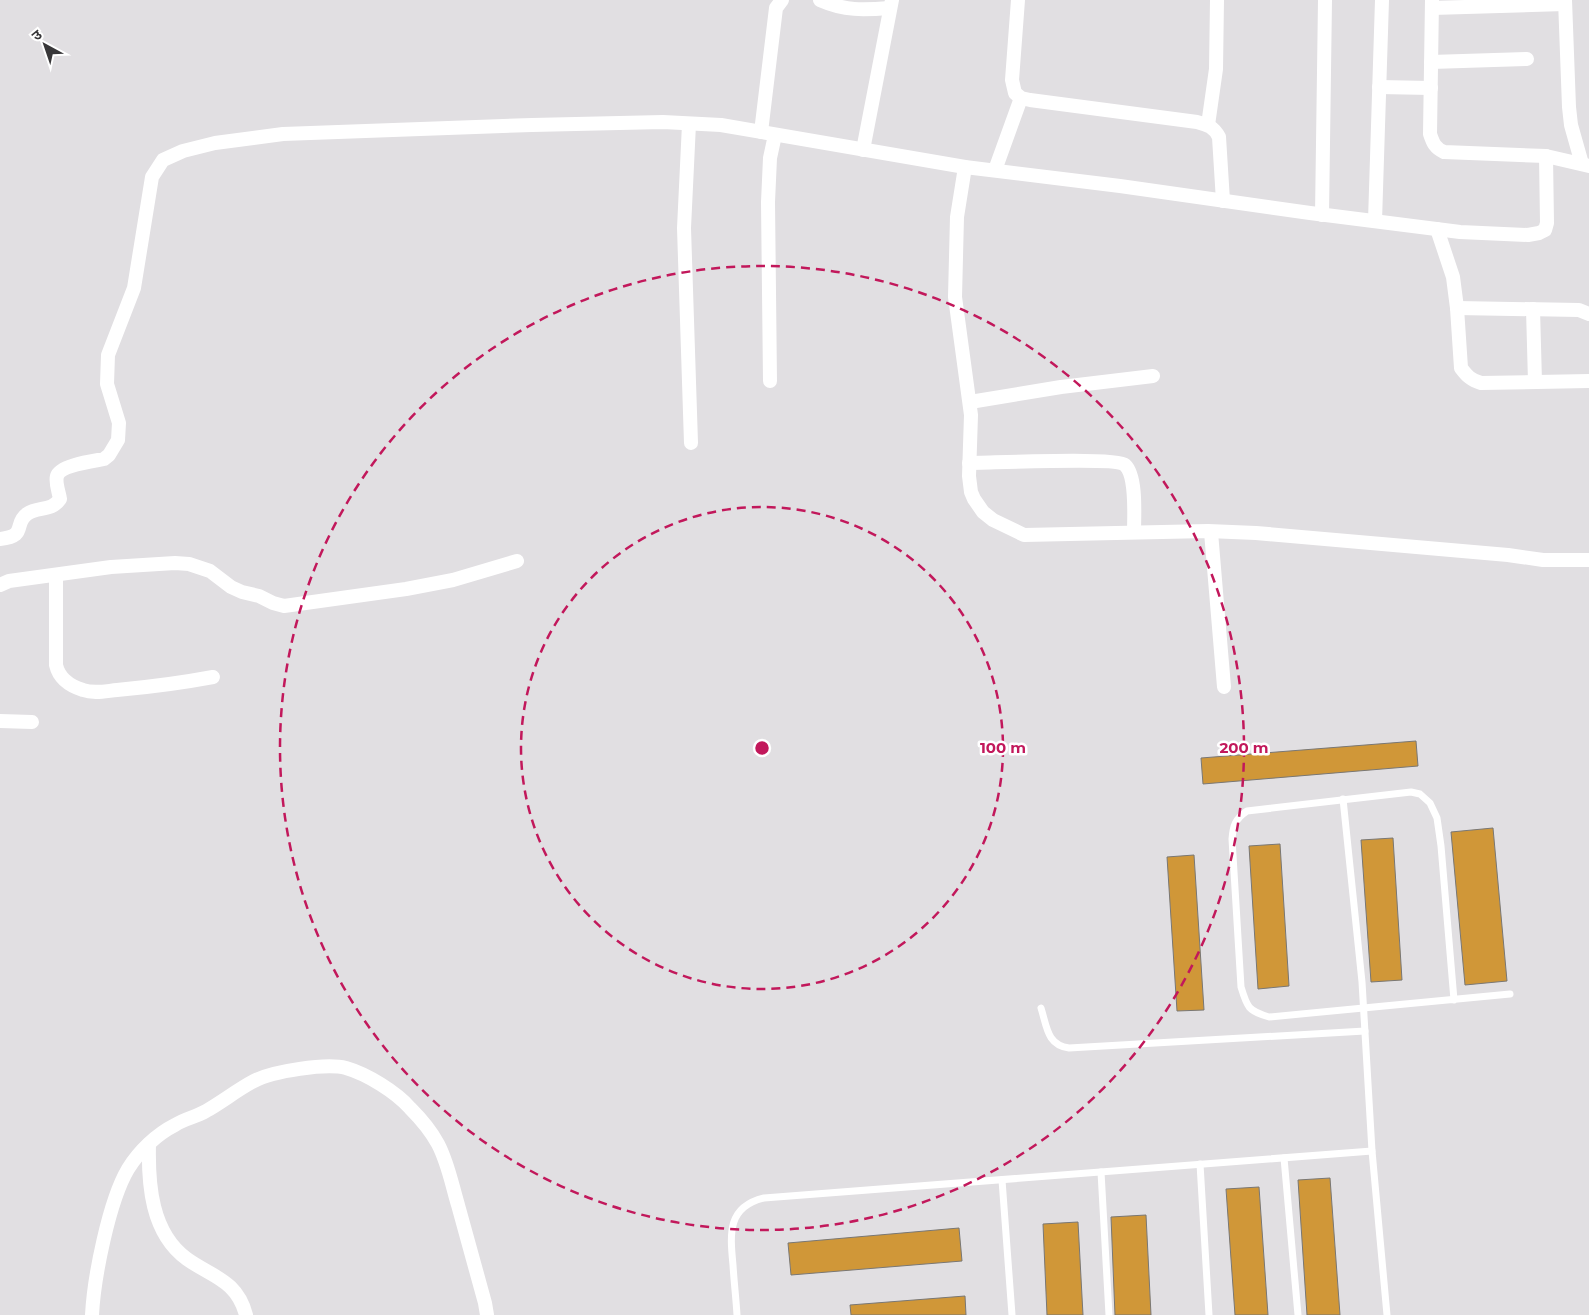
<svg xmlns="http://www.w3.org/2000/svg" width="1589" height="1315" font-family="Montserrat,'Noto Sans Devanagari',sans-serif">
  <rect width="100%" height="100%" fill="#e1dfe2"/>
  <!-- building -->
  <g fill="#d09738" stroke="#797774">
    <path d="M1416 741 1418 766 1203 784 1201 758Z"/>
    <path d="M1493 828 1507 981 1465 985 1451 832Z"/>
    <path d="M1393 838 1402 980 1371 982 1361 840Z"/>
    <path d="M1280 844 1289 986 1258 989 1249 846Z"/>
    <path d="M1194 855 1204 1010 1177 1011 1167 857Z"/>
    <path d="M1330 1178 1340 1315H1307L1298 1180Z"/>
    <path d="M1259 1187 1268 1315H1235L1226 1189Z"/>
    <path d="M1146 1215 1151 1315H1115L1111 1217Z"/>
    <path d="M1078 1222 1083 1315H1047L1043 1224Z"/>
    <path d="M959 1228 962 1261 791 1275 788 1243Z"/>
    <path d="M965 1296 966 1315H851L850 1305Z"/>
  </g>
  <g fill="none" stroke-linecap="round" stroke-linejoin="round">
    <!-- lane -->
    <g stroke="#fff" stroke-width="7">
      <path d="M1343 799 1362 982 1372 1151 1387 1315"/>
      <path d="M1454 1000 1441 846 1437 818 1430 803 1420 794 1411 792 1247 811C1235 819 1233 826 1232 839L1241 987C1247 1007 1248 1011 1269 1017 1349 1009 1430 1002 1510 994"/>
      <path d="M1041 1008C1047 1027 1047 1045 1069 1048L1365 1031"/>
      <path d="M1284 1158 1298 1315"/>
      <path d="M1200 1164 1209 1315"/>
      <path d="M1101 1172 1109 1315"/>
      <path d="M1002 1180 1012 1315"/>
      <path d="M737 1315C736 1298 734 1282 733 1265 730 1234 727 1207 764 1198L1372 1151"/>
    </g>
    <!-- street -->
    <g stroke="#fff" stroke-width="14">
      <path d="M820 0C845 11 863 10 890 8"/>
      <path d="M1018 0 1012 80 1015 93 1021 98 1030 100 1197 122C1208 125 1214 127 1219 137L1223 201"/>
      <path d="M1432 0 1430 134C1433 143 1435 148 1444 152L1546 156 1589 166"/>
      <path d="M1565 0 1569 107 1571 125 1582 164"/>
      <path d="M1432 8 1565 4"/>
      <path d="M1431 62 1527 59"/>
      <path d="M1379 87 1431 88"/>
      <path d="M689 124 684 228 691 443"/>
      <path d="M1208 125 1216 69 1217 0"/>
      <path d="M761 132 776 8 782 0"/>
      <path d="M863 150 892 0"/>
      <path d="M965 167 957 217 955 297 971 415 969 476 971 492 974 499 983 512 993 520 1024 535 1208 531 1256 533 1508 555 1543 560H1589"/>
      <path d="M995 170 1021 98"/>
      <path d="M1322 215 1325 0"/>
      <path d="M1375 221 1382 0"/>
      <path d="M1437 229 1453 277 1457 308 1461 368C1467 376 1471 380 1481 383L1589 381"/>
      <path d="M1457 308 1579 310 1589 314"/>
      <path d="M1533 309 1535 382"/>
      <path d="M770 381 768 202 770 158 775 135"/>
      <path d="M970 402 1061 387 1153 376"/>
      <path d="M969 463C990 463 1116 457 1125 465 1137 476 1134 517 1134 532"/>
      <path d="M1211 532 1224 687"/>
      <path d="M0 539C28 536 13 524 27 514 38 506 51 512 60 499 59 492 55 483 57 476 60 465 94 461 104 459L109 455 118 440 119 423 107 384 108 355 134 288 152 177 163 160 183 151 215 143 283 134 532 125 663 122 721 125 965 167 1120 186 1310 213 1460 232 1528 235 1539 233 1545 230 1547 223 1546 156"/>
      <path d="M56 575V665C59 678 70 686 83 690 94 694 106 691 117 690 150 687 181 683 213 677"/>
      <path d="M0 585 9 581 111 567 175 563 189 564 210 571 231 587 242 592 259 596 273 603 284 606 406 589 453 580 517 561"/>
      <path d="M0 721 32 722"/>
      <path d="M149 1144C148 1184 151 1233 187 1259 212 1277 237 1280 246 1315"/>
      <path d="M92 1315C94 1277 109 1201 128 1169 139 1151 157 1134 175 1125 184 1119 196 1117 206 1111 222 1102 237 1090 254 1081 273 1071 326 1063 346 1068 367 1074 396 1092 410 1108 420 1118 431 1131 438 1144 448 1163 452 1185 458 1205 467 1238 476 1271 485 1303L487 1315"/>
    </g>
  </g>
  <!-- distance rings -->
  <g fill="none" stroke="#c2185b" stroke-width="2.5" stroke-dasharray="9 6">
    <circle cx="762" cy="748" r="241"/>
    <circle cx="762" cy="748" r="482"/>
  </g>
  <circle cx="762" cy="748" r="8" fill="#c2185b" stroke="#fff" stroke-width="2.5"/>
  <g font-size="15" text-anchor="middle" font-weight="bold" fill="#c2185b" stroke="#fff" stroke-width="5" stroke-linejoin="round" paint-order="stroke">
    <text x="1003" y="753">100 m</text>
    <text x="1244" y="753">200 m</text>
  </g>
  <!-- north arrow -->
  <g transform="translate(45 45) rotate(320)" stroke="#ffffff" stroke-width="4" paint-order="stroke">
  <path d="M0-4L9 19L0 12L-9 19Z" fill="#383739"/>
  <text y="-8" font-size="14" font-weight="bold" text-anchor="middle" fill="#383739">उ</text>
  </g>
</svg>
